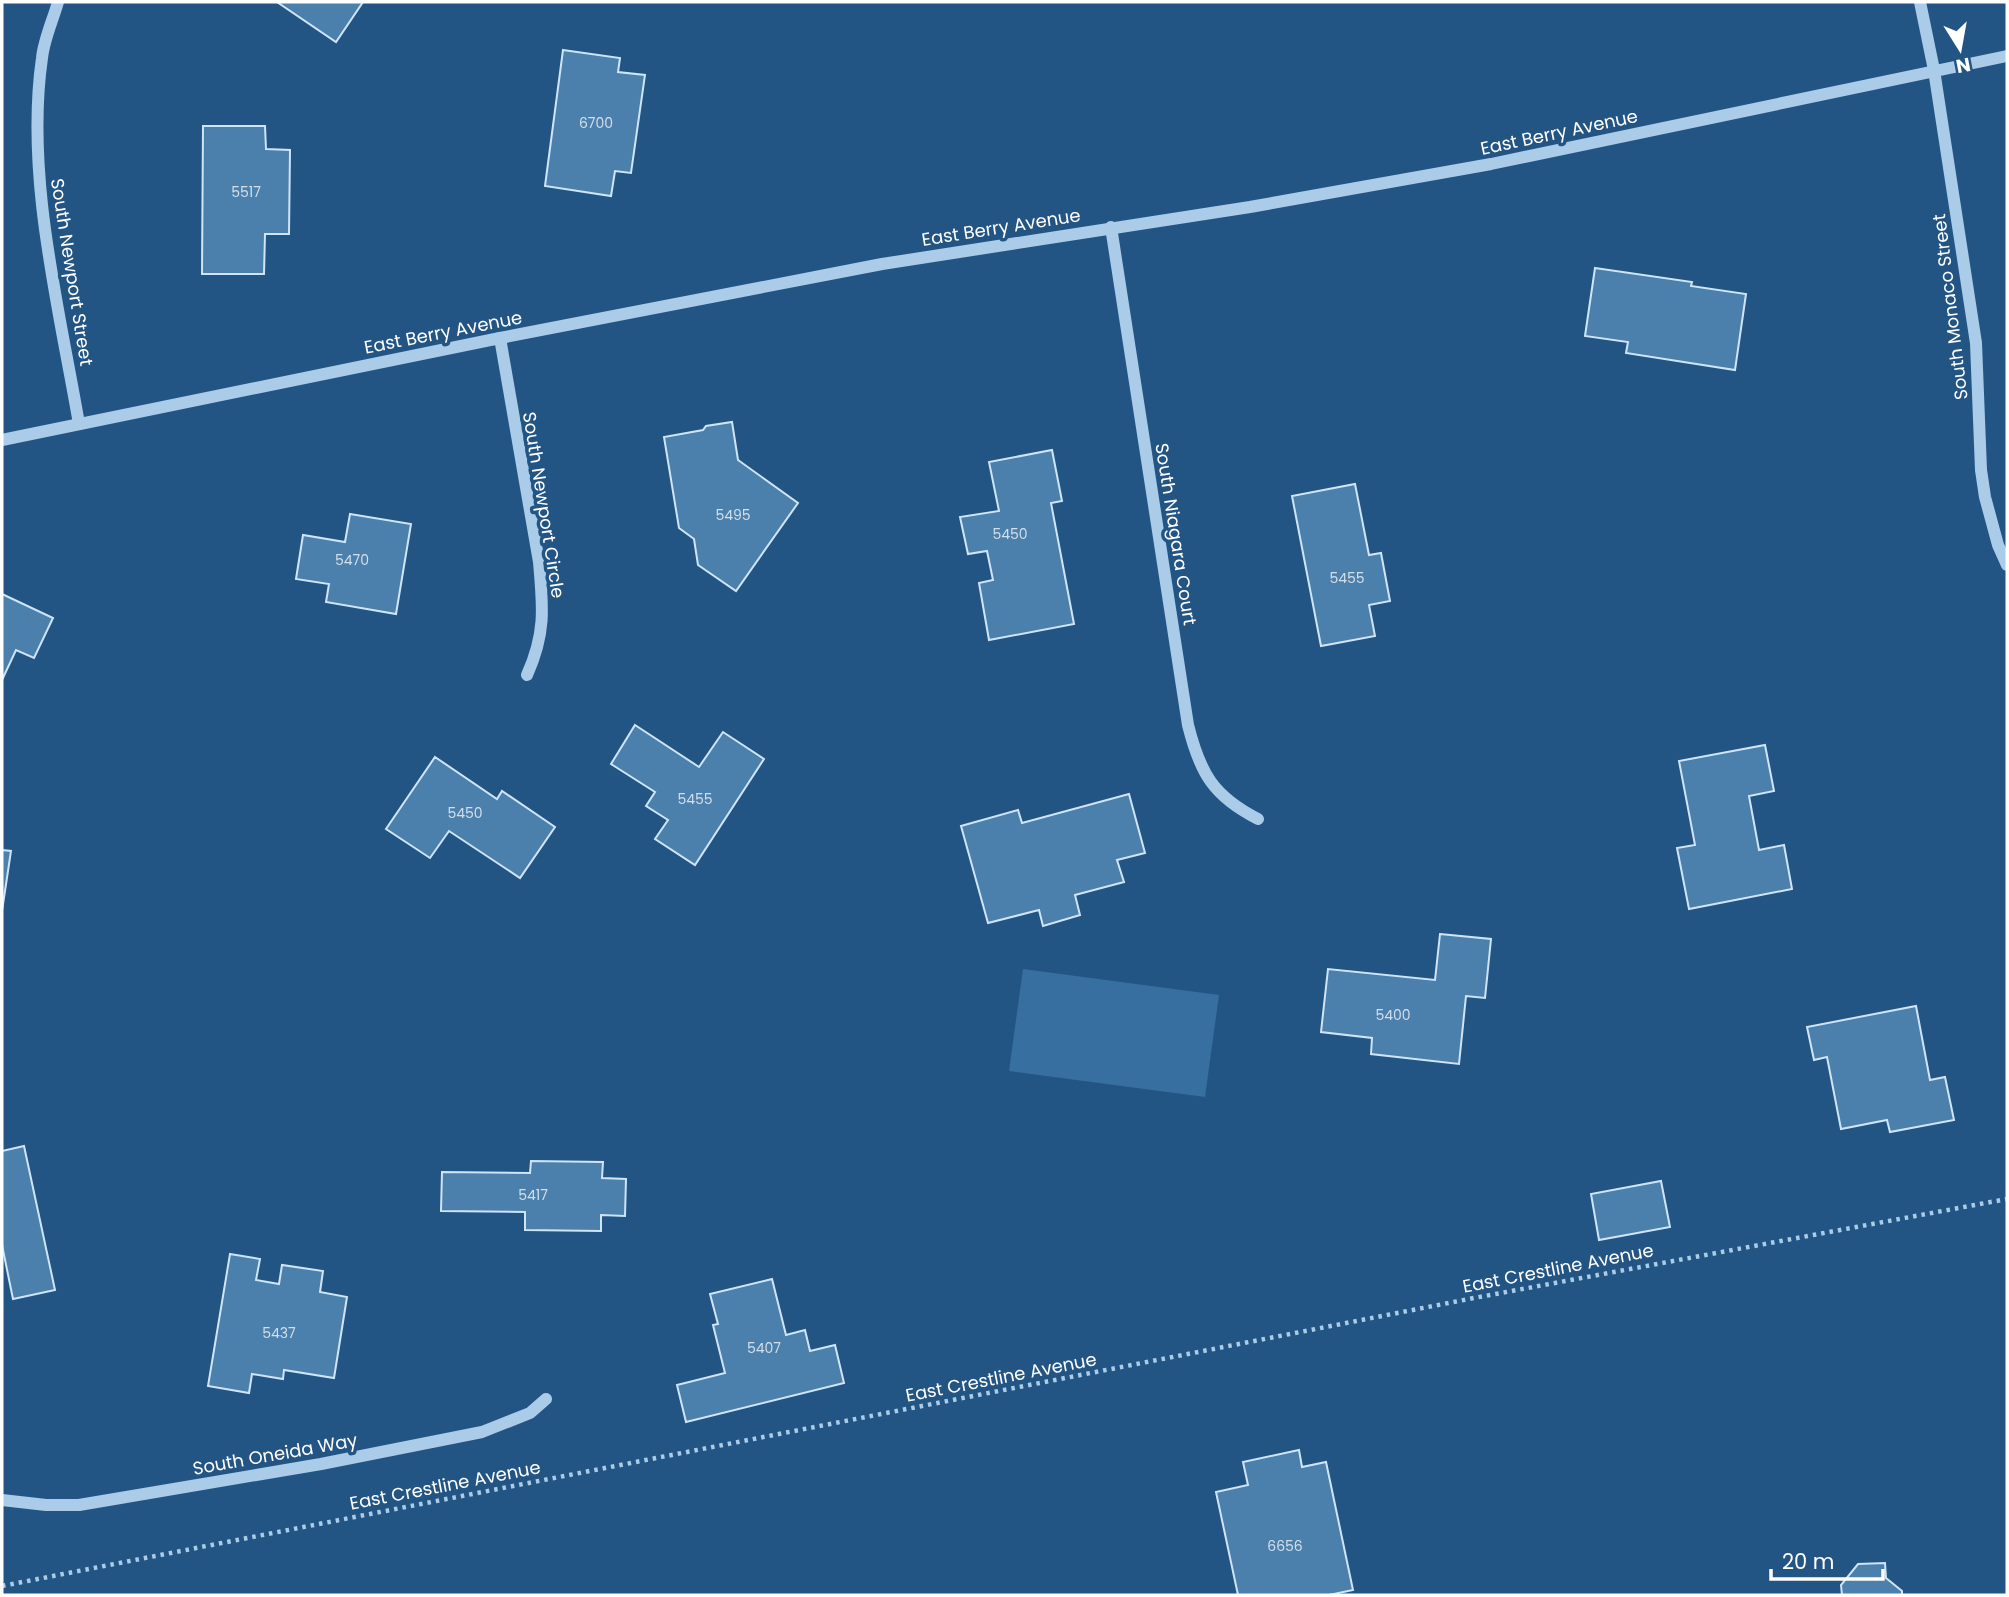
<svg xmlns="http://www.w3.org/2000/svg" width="2009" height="1597" font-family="Poppins,sans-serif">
  <rect width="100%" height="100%" fill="#235584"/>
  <!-- green -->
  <path fill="#376fa1" d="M1023 969 1219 995 1205 1097 1009 1071Z"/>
  <!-- building -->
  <g fill="#4b7fac" stroke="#cfe4f6" stroke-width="2">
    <path d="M277 2H363L336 42Z"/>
    <path d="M563 50 620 58 618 72 645 75 631 173 615 171 611 196 545 186Z"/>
    <path d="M203 126H265L266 149 290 150 289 234H265L264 274H202Z"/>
    <path d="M1595 268 1692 282 1691 286 1746 294 1735 370 1626 353 1628 342 1585 336Z"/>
    <path d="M732 422 738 460 798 503 736 591 698 565 694 539 679 528 664 437 703 430 706 426Z"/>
    <path d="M1052 450 1062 501 1051 503 1074 624 989 640 979 583 993 580 987 551 968 554 960 517 999 511 989 462Z"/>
    <path d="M1355 484 1369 555 1381 553 1390 601 1369 605 1375 636 1321 646 1292 496Z"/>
    <path d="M350 514 411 524 396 614 326 602 329 584 296 579 303 535 345 542Z"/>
    <path d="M2 594 53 618 34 658 16 650 2 680Z"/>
    <path d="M635 725 699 767 723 732 764 759 695 865 655 839 668 820 646 806 655 792 611 764Z"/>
    <path d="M1765 745 1774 791 1749 796 1759 850 1784 845 1792 889 1689 909 1677 848 1695 845 1679 761Z"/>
    <path d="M435 757 497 799 502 791 555 827 520 878 449 831 430 858 386 829Z"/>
    <path d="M1129 794 1145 853 1117 860 1124 882 1075 895 1080 915 1043 926 1039 910 988 923 961 826 1018 810 1022 823Z"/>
    <path d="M2 850 11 851 2 911Z"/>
    <path d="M1440 934 1491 939 1485 998 1466 996 1459 1064 1371 1054 1372 1038 1321 1032 1328 969 1435 980Z"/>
    <path d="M1916 1006 1930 1080 1945 1077 1954 1120 1890 1132 1887 1120 1841 1129 1827 1057 1814 1060 1807 1027Z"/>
    <path d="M24 1146 55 1290 13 1299 2 1245V1151Z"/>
    <path d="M531 1161 603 1162 602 1178 626 1179 625 1216 601 1215V1231L525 1230V1212L441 1211 442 1172 530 1173Z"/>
    <path d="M1661 1181 1670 1227 1599 1240 1591 1194Z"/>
    <path d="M230 1254 260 1259 256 1280 279 1284 282 1265 323 1271 320 1292 347 1297 334 1378 284 1370 283 1379 252 1374 249 1393 208 1386Z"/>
    <path d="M772 1279 786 1335 805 1330 810 1351 835 1345 844 1383 686 1422 677 1385 725 1373 713 1325 718 1324 710 1294Z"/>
    <path d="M1299 1450 1302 1467 1326 1462 1353 1590 1329 1595H1238L1216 1492 1248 1485 1243 1462Z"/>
    <path d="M1885 1563 1886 1578 1902 1591V1595H1842L1841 1585 1858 1564Z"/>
  </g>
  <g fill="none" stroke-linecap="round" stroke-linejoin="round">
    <!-- path -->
    <path stroke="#abcce8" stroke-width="4.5" stroke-dasharray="3.5 5" stroke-linecap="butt" d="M2 1586 1474 1298 2007 1199"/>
    <!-- minor -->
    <g stroke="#abcce8" stroke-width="12">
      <path d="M58 2C53 20 44 39 42 58 25 176 59 307 79 424"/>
      <path d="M1920 2 1934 70 1976 343 1981 470 1985 497 1998 545 2007 565"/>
      <path d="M1111 227 1188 725C1200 773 1213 796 1258 819"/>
      <path d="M500 338 539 562C543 607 546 633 527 675"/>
      <path d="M2 440 500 338 882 264 1250 207 1491 164 2007 56"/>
      <path d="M2 1500 46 1505H79L321 1464 482 1432 530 1413 546 1399"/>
    </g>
  </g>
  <g text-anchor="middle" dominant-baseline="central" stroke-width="7" stroke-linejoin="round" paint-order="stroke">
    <!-- number labels -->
    <g font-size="14" fill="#d2dfea">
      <text x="596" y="123">6700</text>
      <text x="246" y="192">5517</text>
      <text x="733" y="515">5495</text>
      <text x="1010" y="534">5450</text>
      <text x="352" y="560">5470</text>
      <text x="1347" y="578">5455</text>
      <text x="695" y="799">5455</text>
      <text x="465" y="813">5450</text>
      <text x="1393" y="1015">5400</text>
      <text x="533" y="1195">5417</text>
      <text x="279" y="1333">5437</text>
      <text x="764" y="1348">5407</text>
      <text x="1285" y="1546">6656</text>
    </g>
    <!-- street labels -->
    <g font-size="18" fill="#fff" stroke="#235584">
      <text transform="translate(1559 132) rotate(-12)">East Berry Avenue</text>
      <text transform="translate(1001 227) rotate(-9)">East Berry Avenue</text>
      <text transform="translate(72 272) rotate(81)">South Newport Street</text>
      <text transform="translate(1950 307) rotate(-97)">South Monaco Street</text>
      <text transform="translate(443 332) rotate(-11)">East Berry Avenue</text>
      <text transform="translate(544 505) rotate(81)">South Newport Circle</text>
      <text transform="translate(1176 534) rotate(81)">South Niagara Court</text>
      <text transform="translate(1558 1268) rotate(-11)">East Crestline Avenue</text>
      <text transform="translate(1001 1377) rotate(-11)">East Crestline Avenue</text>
      <text transform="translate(275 1454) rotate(-10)">South Oneida Way</text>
      <text transform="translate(445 1485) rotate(-11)">East Crestline Avenue</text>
    </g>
  </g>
  <!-- border -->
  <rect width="2009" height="1597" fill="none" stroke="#ffffff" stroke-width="7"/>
  <!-- north arrow -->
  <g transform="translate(1960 49) rotate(169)" stroke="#235584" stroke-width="5" paint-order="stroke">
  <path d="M0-5L12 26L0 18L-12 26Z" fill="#ffffff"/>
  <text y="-10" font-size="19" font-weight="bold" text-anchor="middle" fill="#ffffff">N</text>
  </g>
  <!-- scale -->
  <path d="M1771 1569v10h112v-10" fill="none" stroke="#ffffff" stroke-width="3.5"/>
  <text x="1782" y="1569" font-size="21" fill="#ffffff" stroke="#235584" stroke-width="5" paint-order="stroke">20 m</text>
</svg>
